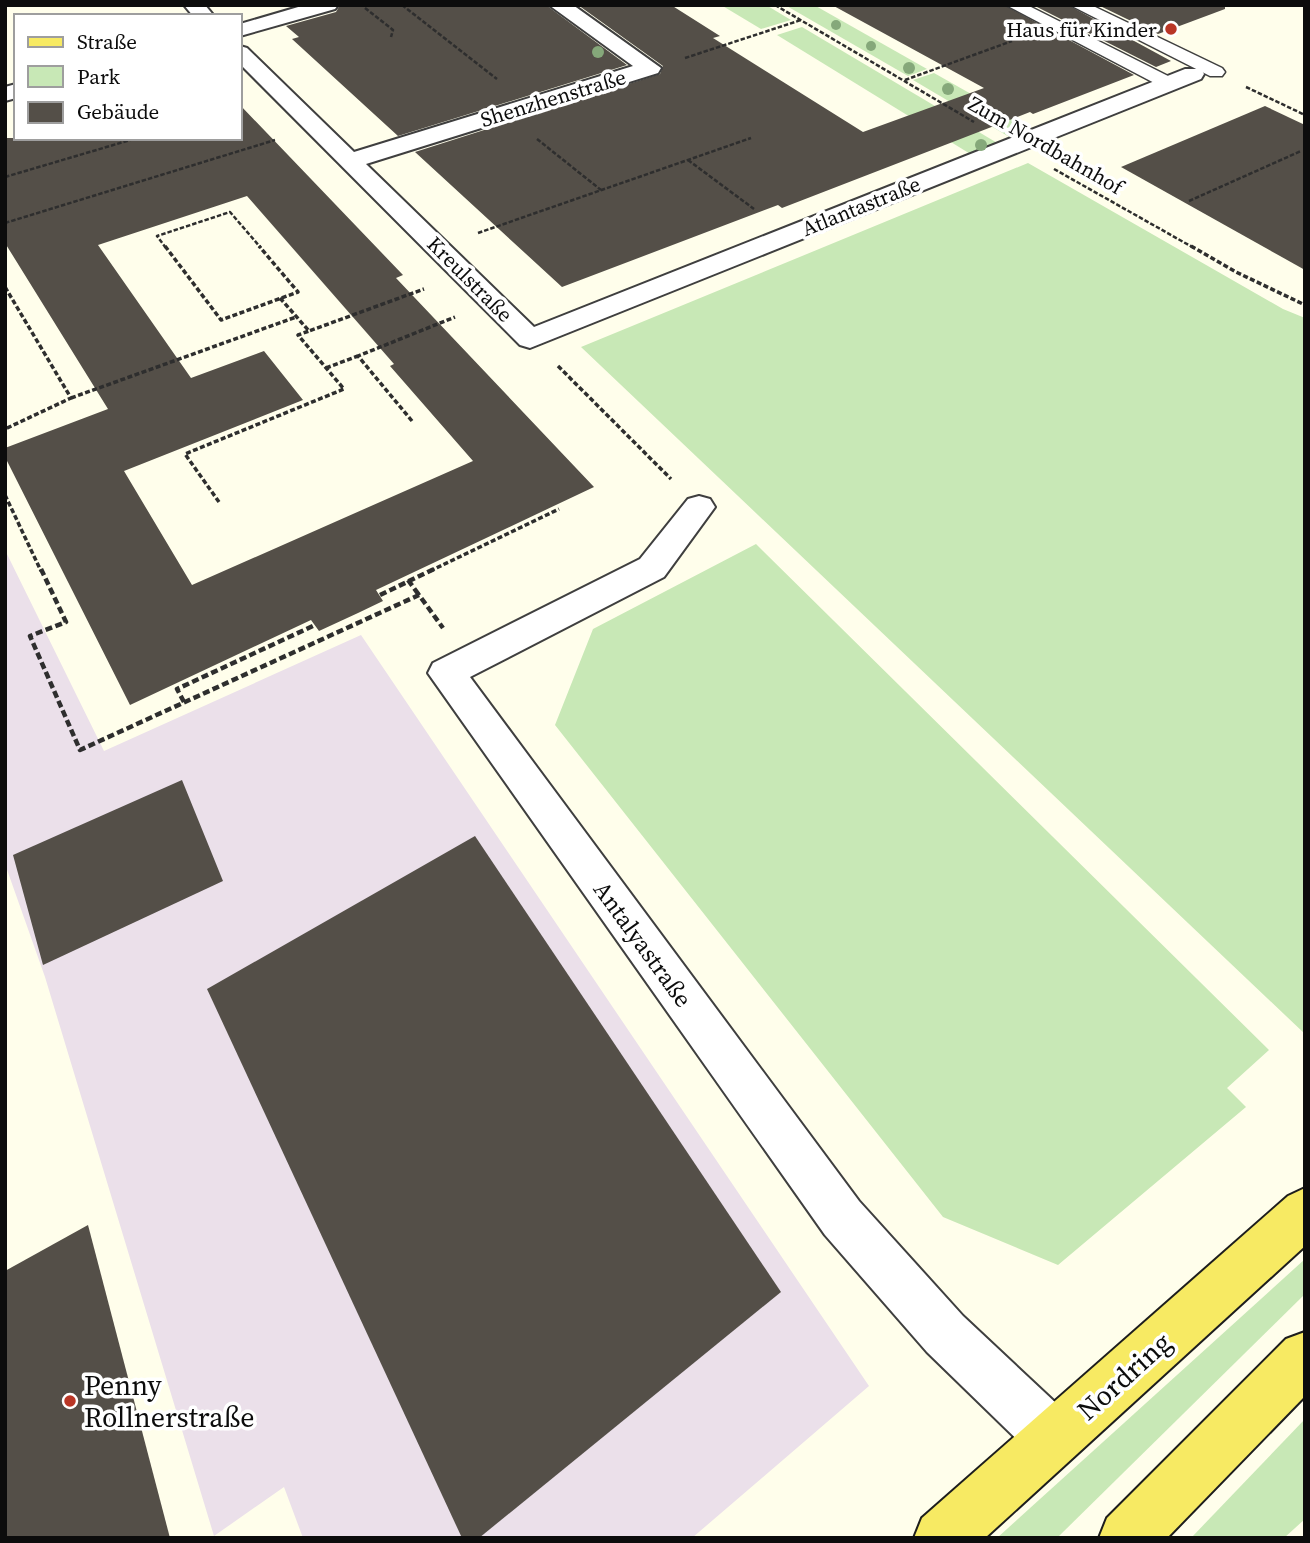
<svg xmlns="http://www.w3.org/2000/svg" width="1310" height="1543" font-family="'Source Serif 4',serif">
  <rect width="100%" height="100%" fill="#fffeeb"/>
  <!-- industrial -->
  <path fill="#ebe0ea" d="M5 550 104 751 361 635 869 1386 692 1538H303L284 1487 214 1536 45 977 5 864Z"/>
  <!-- green -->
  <g fill="#c8e8b6">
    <path d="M721 5H766L791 20 761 29Z"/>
    <path d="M785 5H814L927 69 908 76Z"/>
    <path d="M802 27 999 144 972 155 777 35Z"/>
    <path d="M934 73 1033 129 1011 138 913 80Z"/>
    <path d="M1028 163 1283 309 1305 318V1034L581 347Z"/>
    <path d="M756 544 1269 1050 1227 1088 1246 1107 1058 1265 943 1217 555 725 593 629Z"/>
    <path d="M1305 1259V1294L1057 1538H997Z"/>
    <path d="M1305 1419V1519L1284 1538H1191Z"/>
  </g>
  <!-- building -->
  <g fill="#544f48" fill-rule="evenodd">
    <path d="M340 5H546L627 65 398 136 292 39 299 37 286 26 336 12Z"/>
    <path d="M578 5H671L720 36 713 38 863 132 984 88 832 5H1004L1134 75 1033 114 1030 112 782 208 778 205 562 287 415 152 660 74 663 66Z"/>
    <path d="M1033 5H1068L1171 61 1156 67Z"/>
    <path d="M1098 5H1225V9L1158 34Z"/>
    <path d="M240 105 403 275 396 278 594 487 376 590 383 601 358 613 319 631 311 620 130 705 5 457V448L108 409 5 243V138H240ZM247 196 394 364 390 366 473 461 192 585 124 471 303 400 264 351 191 378 98 245Z"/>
    <path d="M1265 106 1305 125V270L1121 167Z"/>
    <path d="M182 780 223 881 43 965 13 855Z"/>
    <path d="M475 836 781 1292 479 1538H462L207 989Z"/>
    <path d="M88 1225 170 1538H5V1271Z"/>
  </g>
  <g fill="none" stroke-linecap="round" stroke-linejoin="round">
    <!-- service casing -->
    <g stroke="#3f3f3f" stroke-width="3">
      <g id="service">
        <path d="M1006 5H1027L1174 79 1177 83 1168 88 1162 87Z"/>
        <path d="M1070 5H1091L1222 68 1225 72 1222 76H1210Z"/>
      </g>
    </g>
    <!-- minor casing -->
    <g stroke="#3f3f3f" stroke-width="4">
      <g id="minor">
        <path d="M184 5H205L214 16H193Z"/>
        <path d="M305 5H338L335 9 240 36V24Z"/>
        <path d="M549 5H573L661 68 658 73 366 164 534 327 1185 69H1201L1204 74 1201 79 530 348 520 345 240 64V46L247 48 354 152 633 66Z"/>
        <path d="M16 84V98L5 101V87Z"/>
        <path d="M699 496 710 499 715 507 664 577 470 677 859 1201 963 1316 1073 1419 1081 1438 1073 1457 1054 1465 1035 1457 927 1352 825 1235 428 673 433 663 640 559 688 499Z"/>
      </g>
    </g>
    <!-- primary casing -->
    <g stroke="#1d1d1d" stroke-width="4">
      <g id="primary">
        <path d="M1305 1188V1246L985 1538H914L922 1518 1288 1196Z"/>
        <path d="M1305 1332V1396L1167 1538H1099L1107 1518 1286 1339Z"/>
      </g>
    </g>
    <!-- path-far2 -->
    <g stroke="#2e2e2e" stroke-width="2.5" stroke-dasharray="4.5 2" stroke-linecap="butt">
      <path d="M402 5 497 79"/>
      <path d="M775 5 974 122"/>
      <path d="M365 8 393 30 391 37"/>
      <path d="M685 58 801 20"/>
      <path d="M905 80 1012 41"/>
      <path d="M1246 87 1305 115"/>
      <path d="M537 139 601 190"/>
      <path d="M688 160 754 209"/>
      <path d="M1054 169 1194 248"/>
      <path d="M5 177 137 138"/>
      <path d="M1189 201 1301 151"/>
      <path d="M5 223 275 140"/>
      <path d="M478 233 751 138"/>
      <path d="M166 248 157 236 230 212 261 248"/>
    </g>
    <!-- path-far1 -->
    <g stroke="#2e2e2e" stroke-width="3.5" stroke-dasharray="5 2.5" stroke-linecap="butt">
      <path d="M165 246 221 320 298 292 259 246"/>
      <path d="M1191 246 1236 272 1305 305"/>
      <path d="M5 287 71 398 5 429"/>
      <path d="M280 298 309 331 424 289"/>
      <path d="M558 366 671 479"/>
      <path d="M326 368 358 356"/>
      <path d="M71 398 296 317"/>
      <path d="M412 421 358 356 455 317"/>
      <path d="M5 495 41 571"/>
      <path d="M219 502 185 454 344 389 298 335 309 331"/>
      <path d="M430 571 559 509"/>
    </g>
    <!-- path -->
    <g stroke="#2e2e2e" stroke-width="4.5" stroke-dasharray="7 3.5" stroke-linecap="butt">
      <path d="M41 569 66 622 30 636 80 750 419 595 443 628"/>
      <path d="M408 580 419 595"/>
      <path d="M380 595 434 569"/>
      <path d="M184 702 177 689 315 625"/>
    </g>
    <!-- service -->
    <use href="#service" fill="#fff" fill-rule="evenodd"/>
    <!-- minor -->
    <use href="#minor" fill="#fff" fill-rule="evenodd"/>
    <!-- primary -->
    <use href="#primary" fill="#f7ea63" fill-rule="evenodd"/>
  </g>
  <!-- trees -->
  <g fill="#85a87a">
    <circle cx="836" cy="25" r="5"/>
    <circle cx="871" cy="46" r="5"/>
    <circle cx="598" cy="52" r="6"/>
    <circle cx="909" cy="68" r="6"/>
    <circle cx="948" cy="89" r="6"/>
    <circle cx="987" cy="112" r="6"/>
    <circle cx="1019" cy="131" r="6"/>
    <circle cx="981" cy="145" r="6"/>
  </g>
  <!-- markers -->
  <g fill="#b93626" stroke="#fff" stroke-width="2.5">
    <circle cx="1171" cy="29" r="7"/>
    <circle cx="70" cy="1401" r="7"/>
  </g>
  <g text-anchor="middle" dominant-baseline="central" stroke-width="7" stroke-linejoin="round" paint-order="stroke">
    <!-- far-poi labels -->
    <g font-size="21" fill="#0c0c0c" stroke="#fff" text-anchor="end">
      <text x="1157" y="29">Haus für Kinder</text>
    </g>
    <!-- far-street labels -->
    <g font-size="21" fill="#0c0c0c" stroke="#fff">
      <text transform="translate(553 98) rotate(-17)">Shenzhenstraße</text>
      <text transform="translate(1046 145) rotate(30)">Zum Nordbahnhof</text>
      <text transform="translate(861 206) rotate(-22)">Atlantastraße</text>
      <text transform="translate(470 279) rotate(45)">Kreulstraße</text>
    </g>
    <!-- street labels -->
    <g font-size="24" fill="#0c0c0c" stroke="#fff">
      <text transform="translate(643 944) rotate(54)">Antalyastraße</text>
    </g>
    <!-- near-street labels -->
    <g font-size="28" fill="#0c0c0c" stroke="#fff">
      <text transform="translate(1124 1376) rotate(-42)">Nordring</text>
    </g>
    <!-- near-poi labels -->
    <g font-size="28" fill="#0c0c0c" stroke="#fff" text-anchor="start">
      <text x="84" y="1385">Penny<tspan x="84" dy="32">Rollnerstraße</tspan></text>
    </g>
  </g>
  <!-- border -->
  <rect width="1310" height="1543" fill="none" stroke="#0c0c0c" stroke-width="14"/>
  <!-- legend -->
  <rect x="14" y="14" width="228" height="126" fill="#ffffff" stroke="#9e9e9e" stroke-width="2"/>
  <rect x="28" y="37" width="35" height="10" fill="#f7ea63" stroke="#9e9e9e" stroke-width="2"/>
  <text x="77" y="49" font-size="21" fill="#0c0c0c">Straße</text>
  <rect x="28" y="66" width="35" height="21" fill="#c8e8b6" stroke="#9e9e9e" stroke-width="2"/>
  <text x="77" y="84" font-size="21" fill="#0c0c0c">Park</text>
  <rect x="28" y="102" width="35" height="21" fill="#544f48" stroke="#9e9e9e" stroke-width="2"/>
  <text x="77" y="119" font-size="21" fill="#0c0c0c">Gebäude</text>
</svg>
